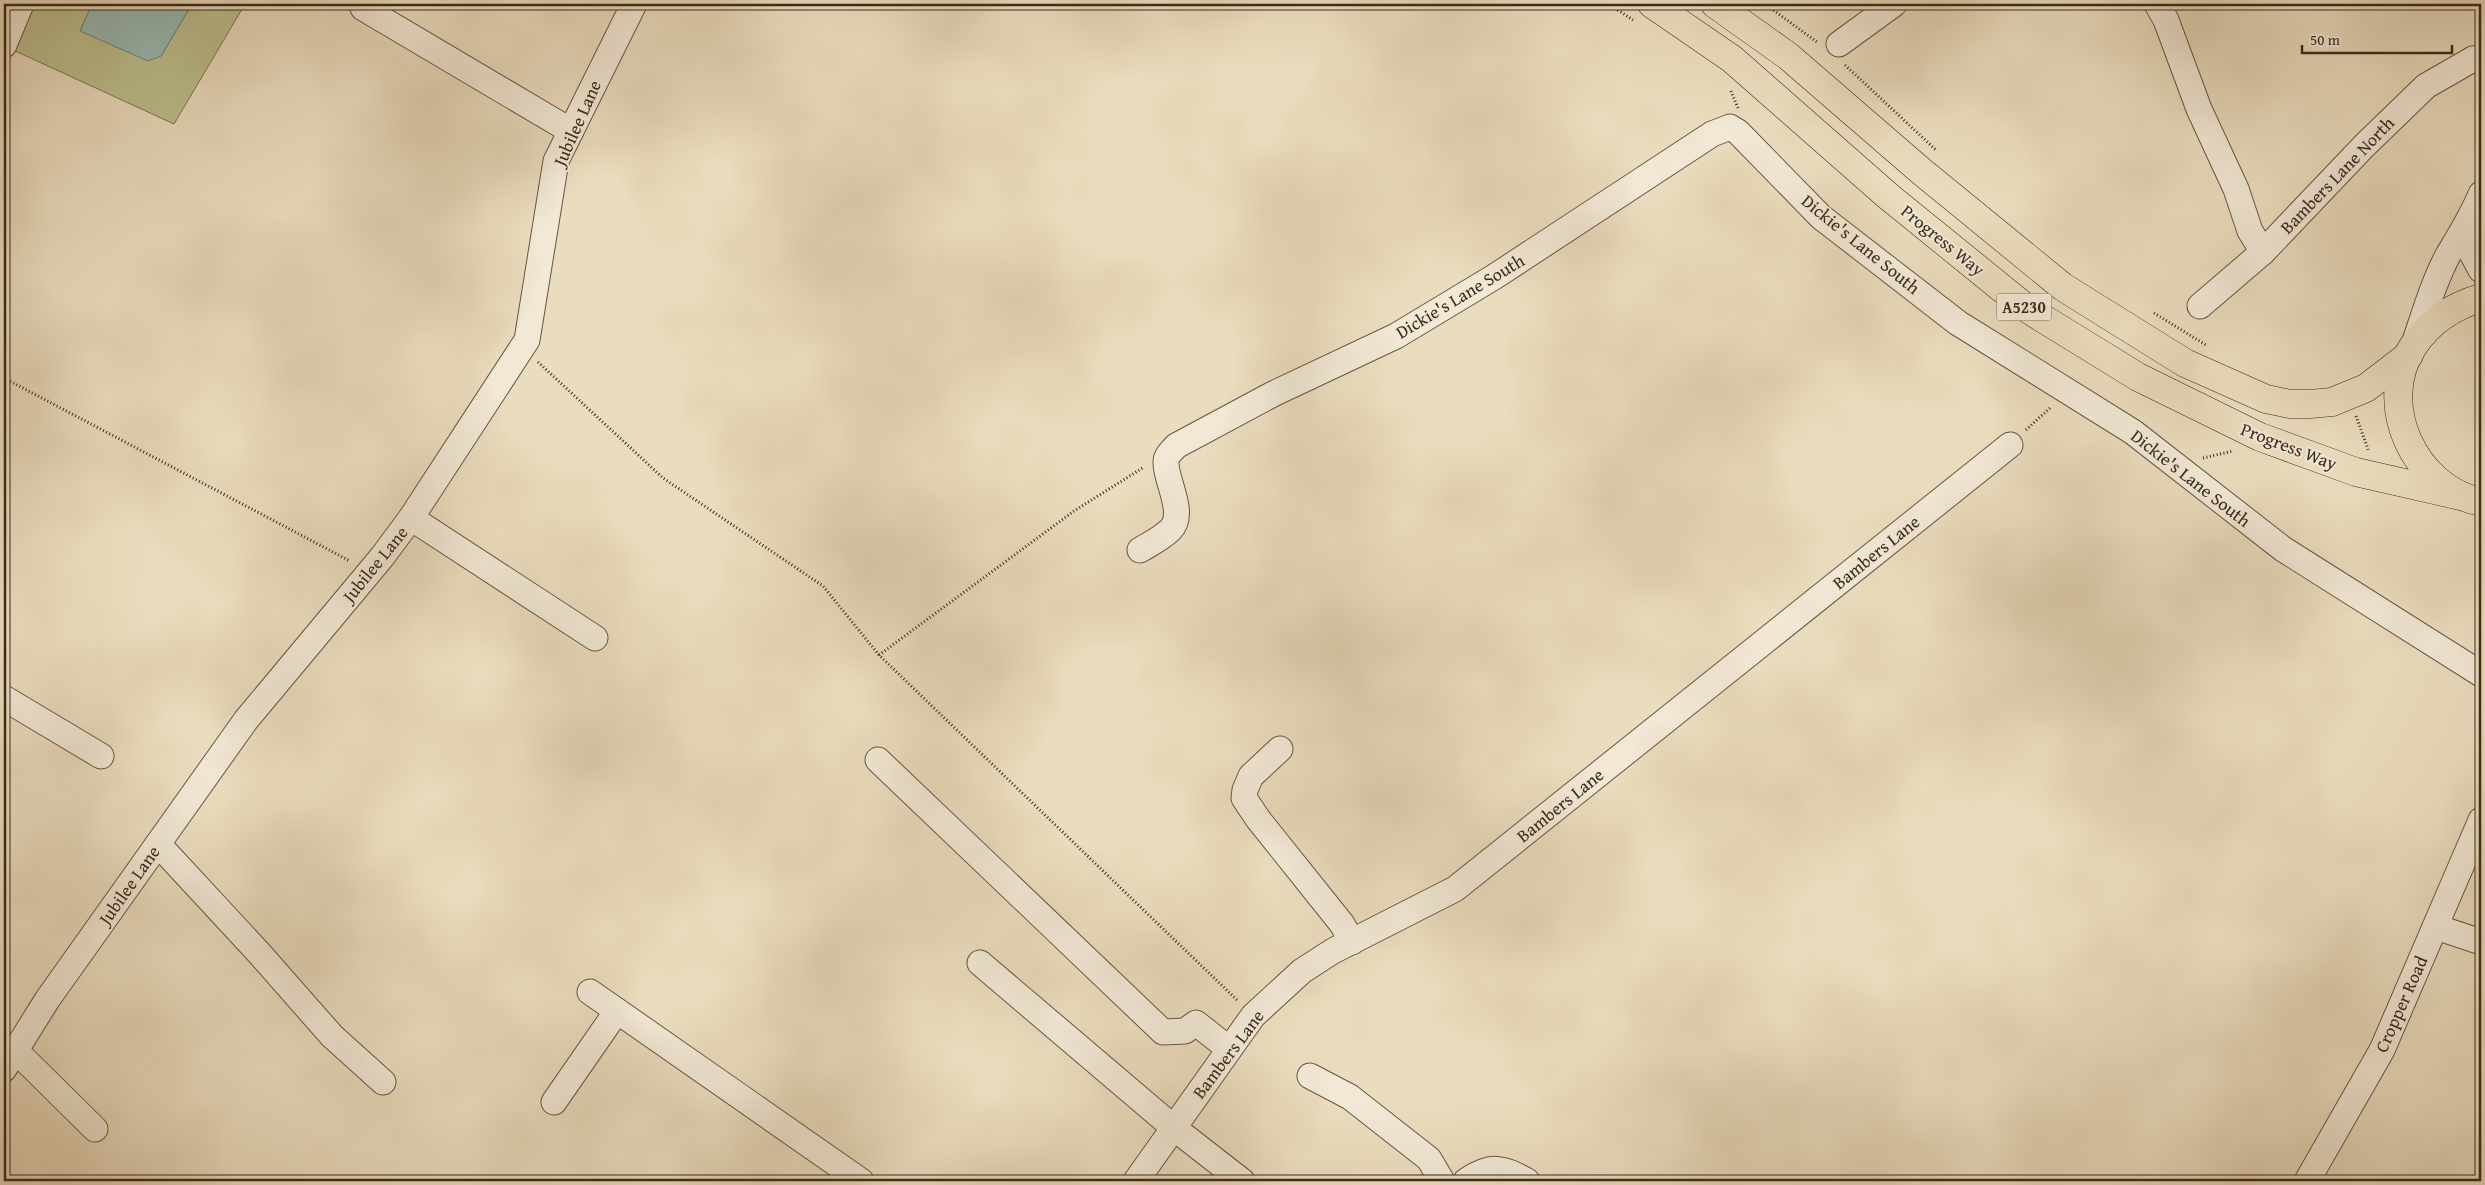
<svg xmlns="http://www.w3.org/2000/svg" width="2485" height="1185" font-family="'Gentium Book Plus',serif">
  <rect width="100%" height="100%" fill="#eadcbe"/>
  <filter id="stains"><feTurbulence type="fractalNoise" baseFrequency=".004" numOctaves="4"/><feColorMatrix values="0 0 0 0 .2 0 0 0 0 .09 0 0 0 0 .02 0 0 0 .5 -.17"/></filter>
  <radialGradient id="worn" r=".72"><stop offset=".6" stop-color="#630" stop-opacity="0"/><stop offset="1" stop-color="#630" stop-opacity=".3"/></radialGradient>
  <!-- green -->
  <path fill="#bcbf8e" stroke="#7c7455" d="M32 4H92L80 31 161 56 192 4H245L174 124 11 49Z"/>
  <!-- water -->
  <path fill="#98bbb4" stroke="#738177" d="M92 4H192L161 56 148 61 80 31Z"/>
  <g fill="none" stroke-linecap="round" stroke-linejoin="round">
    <!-- minor casing -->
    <g stroke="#675644" stroke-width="27">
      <g id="minor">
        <path d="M2157 4 2166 20 2199 109 2236 189 2250 231 2263 252"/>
        <path d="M363 8 571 131"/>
        <path d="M1839 44 1894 4"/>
        <path d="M4 45 21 4"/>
        <path d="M2469 222 2470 250 2481 270"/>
        <path d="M2200 306 2263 252 2364 146 2426 86 2473 59 2481 58"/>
        <path d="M2414 344C2424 315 2433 283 2448 255 2460 235 2472 216 2481 194"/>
        <path d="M411 518 595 638"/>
        <path d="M1140 550C1150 544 1162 538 1170 530 1187 514 1165 480 1166 462 1166 455 1172 451 1176 446L1273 394 1396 336 1494 277 1712 134 1730 127 1738 132 1821 217 1958 323 2133 432 2283 549 2481 674"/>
        <path d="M4 698 101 756"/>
        <path d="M1280 749 1251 776 1245 790 1244 798 1258 819 1342 924 1352 942"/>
        <path d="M878 760 1163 1032 1185 1031 1196 1023 1229 1049"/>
        <path d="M158 844 259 953 332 1036 383 1082"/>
        <path d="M2436 927 2481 942"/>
        <path d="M980 963 1174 1128 1242 1181"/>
        <path d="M590 992 861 1181"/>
        <path d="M15 1050 95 1129"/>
        <path d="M4 1069 47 1000 246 720 382 557 411 518 527 340 556 161 634 4"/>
        <path d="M1310 1076 1350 1097 1429 1159 1442 1181"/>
        <path d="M554 1102 617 1011"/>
        <path d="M1136 1181 1253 1016 1302 971 1333 951 1455 889 2010 445"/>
        <path d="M1466 1181C1491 1164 1502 1167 1527 1181"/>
        <path d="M2307 1181 2382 1050 2481 820"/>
      </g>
    </g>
    <!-- major casing -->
    <g stroke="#3b2a1c" stroke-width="29">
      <g id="major">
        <path d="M1652 4 1732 59 1888 196 2026 308 2138 377 2260 437 2356 472 2461 496"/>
        <path d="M1715 4 1788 56 1921 171 2063 287 2185 363 2266 399 2290 404H2310L2332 402 2366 388 2409 355"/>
        <path d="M2481 298C2453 306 2431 320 2414 345 2374 403 2415 489 2481 502"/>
      </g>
    </g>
    <!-- path -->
    <g stroke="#3b2a1c" stroke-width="3" stroke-dasharray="1 2.5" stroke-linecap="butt">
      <path d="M1609 4 1633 20"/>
      <path d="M1765 4 1817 42"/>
      <path d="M1845 65 1937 151"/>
      <path d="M1731 91 1738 108"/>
      <path d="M2154 313 2206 345"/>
      <path d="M538 362 663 478 823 586 879 655 1238 1001"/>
      <path d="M4 378 350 561"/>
      <path d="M2356 416 2369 452"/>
      <path d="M2026 430 2051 407"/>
      <path d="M2203 458 2233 451"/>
      <path d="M879 655 1074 511 1144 467"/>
    </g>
    <!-- minor -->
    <use href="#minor" stroke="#f1e8d5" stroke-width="25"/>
    <!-- major -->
    <use href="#major" stroke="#eadcbe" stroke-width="28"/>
  </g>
  <g text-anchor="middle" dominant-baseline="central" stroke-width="4" stroke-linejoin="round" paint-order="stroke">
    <!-- shield labels -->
    <rect fill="#f1e8d5" stroke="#726354" stroke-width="1" x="1996.5" y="293.5" width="55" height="27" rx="4"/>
    <g font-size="16" font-weight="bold" fill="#3b2a1c">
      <text x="2024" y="307">A5230</text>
    </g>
    <!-- street labels -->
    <g font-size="18" fill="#3b2a1c" stroke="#f1e8d5">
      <text transform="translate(577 123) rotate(-66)">Jubilee Lane</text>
      <text transform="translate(2337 175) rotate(-46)">Bambers Lane North</text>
      <text transform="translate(1943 240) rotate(39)">Progress Way</text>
      <text transform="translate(1861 244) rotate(39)">Dickie's Lane South</text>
      <text transform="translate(1460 296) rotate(-31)">Dickie's Lane South</text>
      <text transform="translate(2289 446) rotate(21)">Progress Way</text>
      <text transform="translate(2191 478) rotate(38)">Dickie's Lane South</text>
      <text transform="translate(1876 552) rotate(-39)">Bambers Lane</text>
      <text transform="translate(375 564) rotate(-51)">Jubilee Lane</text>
      <text transform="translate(1560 805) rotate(-39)">Bambers Lane</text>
      <text transform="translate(129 885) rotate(-55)">Jubilee Lane</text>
      <text transform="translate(2401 1004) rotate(-66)">Cropper Road</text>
      <text transform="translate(1228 1054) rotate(-53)">Bambers Lane</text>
    </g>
  </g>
  <!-- margin -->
  <rect width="2485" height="1185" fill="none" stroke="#eadcbe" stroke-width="20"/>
  <rect x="5" y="5" width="2475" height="1175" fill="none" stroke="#3b2a1c" stroke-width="2.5"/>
  <rect x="10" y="10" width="2465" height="1165" fill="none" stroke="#3b2a1c"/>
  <!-- scale -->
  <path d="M2302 45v8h150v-8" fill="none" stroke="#3b2a1c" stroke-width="2.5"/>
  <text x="2310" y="45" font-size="15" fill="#3b2a1c" stroke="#f1e8d5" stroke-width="4" paint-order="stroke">50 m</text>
  <rect width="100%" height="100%" filter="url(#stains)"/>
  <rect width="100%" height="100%" fill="url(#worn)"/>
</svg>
